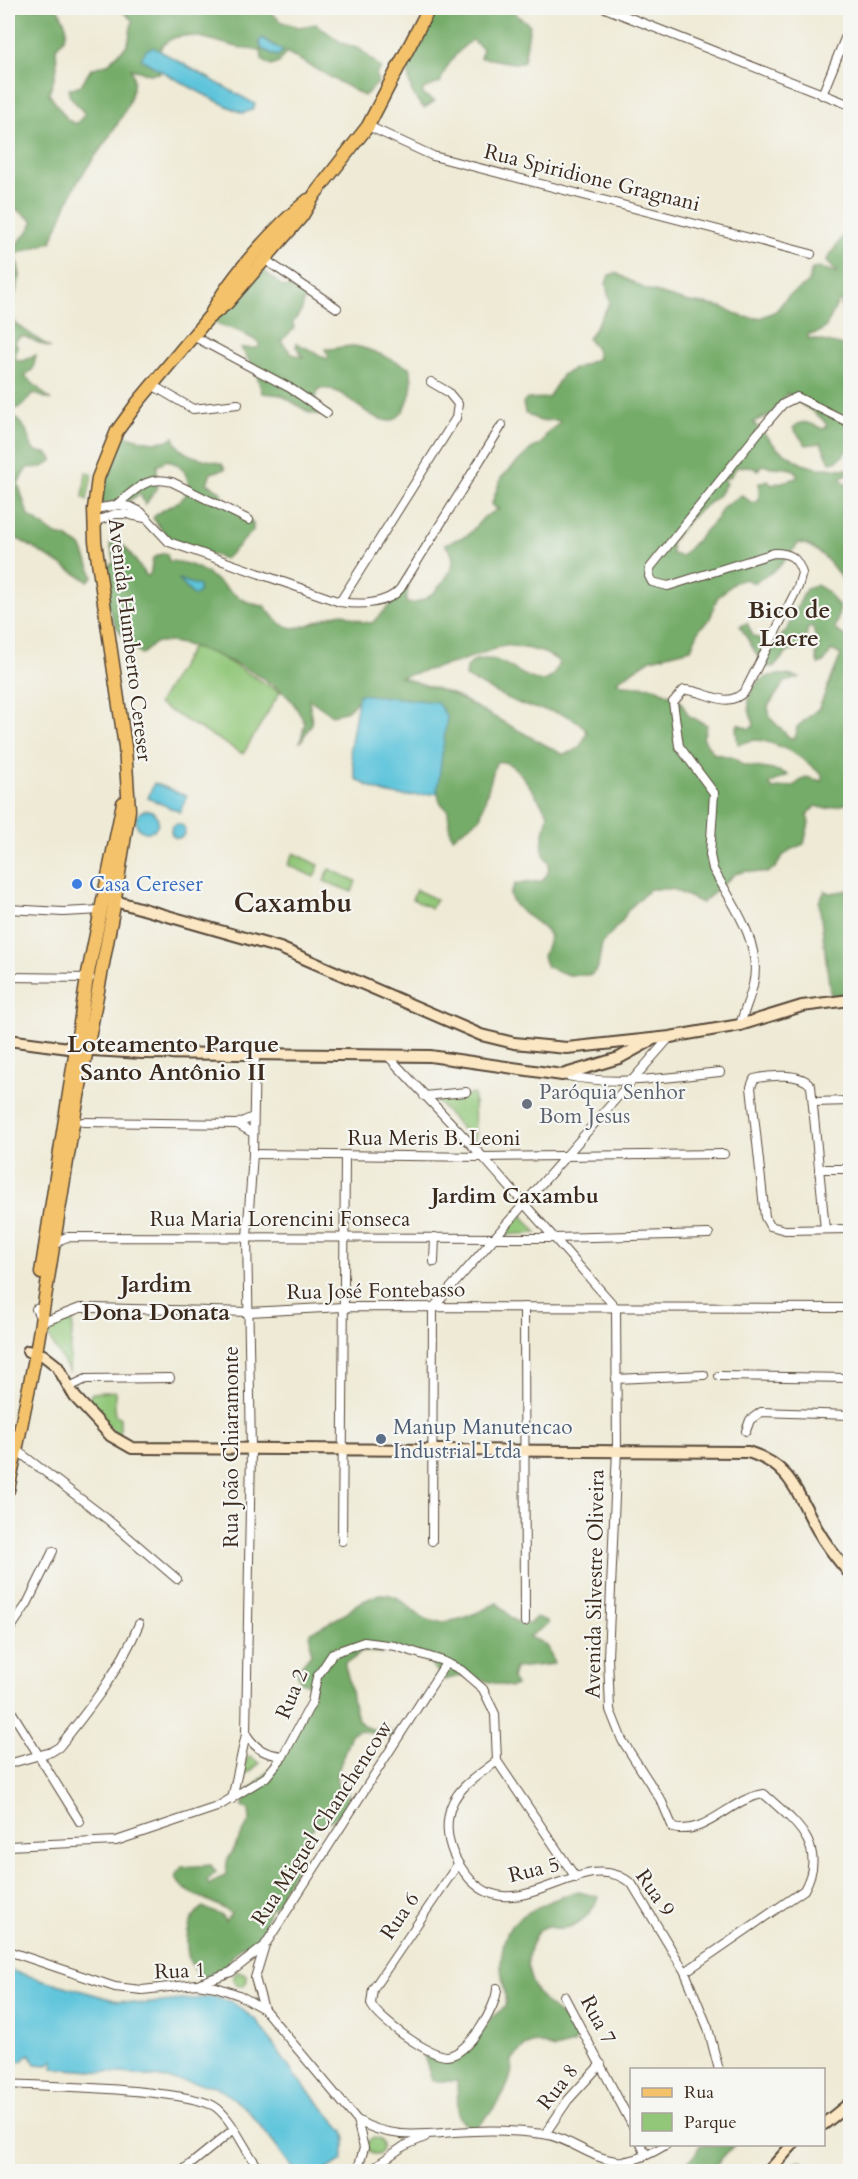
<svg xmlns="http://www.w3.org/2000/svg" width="858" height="2179" font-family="Cardo,serif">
  <rect width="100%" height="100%" fill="#f6f6f2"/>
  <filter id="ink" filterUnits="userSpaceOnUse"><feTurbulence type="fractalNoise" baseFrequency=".0167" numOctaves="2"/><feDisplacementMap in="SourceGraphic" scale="12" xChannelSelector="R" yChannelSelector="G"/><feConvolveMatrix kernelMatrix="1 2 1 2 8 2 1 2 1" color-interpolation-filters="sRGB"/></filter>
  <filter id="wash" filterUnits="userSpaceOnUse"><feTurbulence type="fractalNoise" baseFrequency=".008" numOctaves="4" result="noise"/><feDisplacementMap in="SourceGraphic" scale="24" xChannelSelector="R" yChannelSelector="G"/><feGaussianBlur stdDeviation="1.35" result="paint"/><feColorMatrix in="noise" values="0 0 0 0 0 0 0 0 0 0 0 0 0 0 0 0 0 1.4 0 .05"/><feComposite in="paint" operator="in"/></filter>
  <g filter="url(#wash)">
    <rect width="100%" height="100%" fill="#eeead5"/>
    <!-- green -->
    <g fill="#92c779" stroke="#66784c" stroke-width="1.5">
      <path d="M86 472 92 474 87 500 83 497Z"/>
      <path d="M195 642 280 692 243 754 158 704Z"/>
      <path d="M294 853 319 865 314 877 288 865Z"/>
      <path d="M329 869 356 881 352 892 324 881Z"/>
      <path d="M416 890 436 899 431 908 412 899Z"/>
      <path d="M474 1094 475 1143 435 1099Z"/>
      <path d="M522 1215 537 1233 505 1235Z"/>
      <path d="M73 1320 69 1371 48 1336 53 1327Z"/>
      <path d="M115 1391V1415L120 1417V1435L116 1434 87 1401 92 1393Z"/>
      <path d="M250 1757 260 1763 242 1778 247 1758Z"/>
      <circle cx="240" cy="1979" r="7"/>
      <circle cx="375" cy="2146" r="8"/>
    </g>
    <!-- forest -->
    <g fill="#75ac69" stroke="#586b44" stroke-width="1.5" fill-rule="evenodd">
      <path d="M8 8H57C68 25 72 33 56 48L57 68 49 94 68 120 76 124 85 114 69 95V89L81 85 91 69 110 63C114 55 122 52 127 45 131 37 129 29 133 21L119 8H266L282 22 299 27 316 24 342 43 360 49 381 68 376 75 378 83 364 96 286 52 279 63 271 66 262 60 261 50C222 51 174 13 155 58L162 69 160 73 150 74 131 69C146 100 92 156 77 183 67 201 60 222 51 242L16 254 20 276 11 309 12 317 16 324 51 348 25 337H19L15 342 18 348 15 355 16 360 23 361 36 355 33 369 25 376 51 400 33 393 22 406 13 410 15 417 26 430 33 450 48 454 53 460 43 467 27 468 18 483 28 515 56 535 66 537 82 547 93 576 88 581 20 540 8 537V252L27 233 34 221 8 204Z"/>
      <path d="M439 8H513L517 15 530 25 524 61C512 67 495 57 480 58L483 49 472 40C457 51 446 65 440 83L423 89V95L435 101 424 108C407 93 406 71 409 50L425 35Z"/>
      <path d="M850 226V316L842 311 841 301H839C829 315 830 335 808 334V338L850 347C850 364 854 434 850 445 847 453 839 462 830 462L821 443 806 445 793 428C803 418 812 424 823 429L827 426C822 414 798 404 787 393L773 414 753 422 777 448 802 464 818 468 850 469V472L840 478 846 485 850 481V589C837 573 821 545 799 543L777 569 754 583 745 579 735 582 717 598 710 619 700 628 691 649 651 659 617 681 623 685 653 687 679 699 689 716 707 725 703 738 713 753 734 758 743 765 779 771 788 775 769 784 773 789 793 786 806 777 822 781V775C804 758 782 743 756 740 749 740 744 744 738 744L736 730 738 724 749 729 754 726C754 719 749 715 749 708 747 677 773 670 799 678L785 682 768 706 770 718 790 738H795L797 727 819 708 841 655 832 650 824 662 818 664 816 654 819 648 812 626 807 630 806 645 788 652 773 667H764L740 626 747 623 753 636 772 645 786 631 806 589 817 585 827 591 840 608 835 630 850 639V803L826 809 816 806 807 815 809 823 804 844 790 850 782 857 776 867 767 873 746 871 735 874 702 903 672 889H650L628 910 622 921 602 943 598 968 591 975H569L547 967 543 957 550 936C539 918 516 915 510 895L515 884 542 881 548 873 549 863C536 847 546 832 548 813 537 800 517 756 496 762L480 818 453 837 450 832 448 811 440 802 433 771 360 699 345 712 332 715 309 699 312 723 300 743 305 723C300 715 296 706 290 699 268 675 191 639 159 642 150 643 148 652 141 654 113 633 102 601 105 568L115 562 110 544 118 542C132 551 136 564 147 576L150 575 153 558 163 553 167 554 169 561C215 562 227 604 265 606 291 646 308 620 342 613L363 622 372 623 408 587 406 603C425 607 451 579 453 561 454 554 448 549 445 544L468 535 484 517 499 509 493 507 492 503 501 478 531 449 542 443 546 435 560 422 557 420 540 421 525 413 523 403 527 399 548 398 563 374 598 358 596 349 588 339 610 303 606 284 609 275 616 273 645 289 685 301 722 307 743 317 760 318 776 311 787 297 808 283 812 269 821 268 838 273 826 261ZM763 465C774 469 788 466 796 471L797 478 771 485 768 480 759 483V501L752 503 742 495 723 507 717 518 682 556 672 554 671 542 691 517 718 496 726 484 723 478H729L737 467 748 466 758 470ZM505 645C524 648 544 649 559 662 548 700 521 670 498 661 491 658 482 659 475 660L467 667 466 677C483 686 502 696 520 704 543 713 573 709 587 732 582 746 577 753 562 754L450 693 400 677 458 662Z"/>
      <path d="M262 269 283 287 302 289 305 292 302 310 293 322 294 329 281 341 292 354 303 357 296 346 297 343 327 359 329 357 325 349C335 350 344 345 354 346 373 348 391 361 409 367 416 383 409 412 392 421 363 421 344 383 319 389L315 399 323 415 310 413 281 395 262 393 256 372 241 348H258L260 343 239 331 207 321Z"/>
      <path d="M114 432C133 437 157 448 174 437 179 459 204 457 222 464L225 469 211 473 207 483 220 491 229 506 248 517 253 524V531L225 559 170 541 153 518C165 503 195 504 187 478 184 467 177 464 167 460L157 466V488L145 505 140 494 128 501 101 504 100 488Z"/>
      <path d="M850 890V1005C841 1005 834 1001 830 992L819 902 825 891 831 893Z"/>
      <path d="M379 1594C399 1593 405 1605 420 1616 442 1631 476 1614 497 1603 508 1613 513 1625 529 1624L536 1617 547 1621 548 1624 529 1637C545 1642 550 1648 554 1664L515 1668 512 1678 516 1685 511 1687 461 1675 445 1680 423 1656 395 1649 383 1653 361 1651 353 1659 345 1662C344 1669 348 1674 349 1681 355 1704 350 1736 388 1728L390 1735 399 1727 400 1729 388 1738 359 1730 351 1734 336 1777 338 1786 348 1792V1804L334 1819 314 1827 303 1840 302 1860 283 1888 281 1901 269 1910 261 1939 240 1947 222 1970 203 1978C181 1966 182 1920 203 1907L221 1915 225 1921 231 1914C217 1899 177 1895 176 1875L182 1867 211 1865 216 1872 207 1881 209 1885 226 1874 227 1861 250 1820 249 1810 242 1806 250 1790 285 1754 314 1690 310 1685 300 1682 297 1671 311 1654 310 1633 347 1613 357 1604Z"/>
      <path d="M579 1892 598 1897C592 1917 569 1935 548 1926L539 1930C521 1955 526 1984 548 2005 559 2015 570 2021 578 2034L574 2044 554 2049 535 2042 525 2046 512 2060C515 2084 491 2115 473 2130L469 2129 458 2116 457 2081H432L424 2056 444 2063 458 2060 492 2017 505 2007C507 1992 501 1980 501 1965 501 1953 504 1935 512 1925 523 1912 563 1894 579 1892Z"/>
      <path d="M700 2145H734L710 2171H674L694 2156Z"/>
      <path d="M801 2160 811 2171H789L796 2161Z"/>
    </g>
    <!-- water -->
    <g fill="#5ec5db" stroke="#4c787c" stroke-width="1.5">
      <path d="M262 38 283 51 277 56 262 49 259 42Z"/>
      <path d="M153 47 255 104 253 110 243 113C209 99 173 78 141 59L146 50Z"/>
      <path d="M178 579 199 586V592L194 596Z"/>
      <path d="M359 694 437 702 447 717 437 793C401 798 387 798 356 779L350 749Z"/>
      <path d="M154 783 187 796 180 812 148 798Z"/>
      <circle cx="147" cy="821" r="11"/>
      <circle cx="178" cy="831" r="7"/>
      <path d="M8 1970 114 2000 140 2004 213 1997 232 2002 257 2021 295 2076 344 2131 346 2140 342 2160 325 2171H295L248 2110 216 2086 132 2074 53 2068 54 2060 48 2065 35 2064 30 2054 22 2061 8 2062Z"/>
    </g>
  </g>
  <g filter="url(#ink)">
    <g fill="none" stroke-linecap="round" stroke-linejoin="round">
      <!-- street casing -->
      <g stroke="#564739" stroke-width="10">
        <g id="street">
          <path d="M605 8 850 105"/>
          <path d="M822 95 850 26"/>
          <path d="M368 126 433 156 811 254"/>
          <path d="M264 259 337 308"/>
          <path d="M193 336 290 388 327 413"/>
          <path d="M152 385 193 409 238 404"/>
          <path d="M116 505C136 490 146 475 172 482L249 520"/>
          <path d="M94 509 119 505 131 507 141 512 169 542 340 602C358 605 387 605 400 589L502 425"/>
          <path d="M130 515 145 518"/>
          <path d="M94 522 115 514H125"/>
          <path d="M340 602 456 418 458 404 448 392 431 382"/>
          <path d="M8 909 63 912 102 910"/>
          <path d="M8 977 90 978"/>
          <path d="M740 1025C744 1011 750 998 753 985 763 944 732 903 713 869L710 855 714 793 679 746 673 702 684 690C707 690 726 711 745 691L798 587 802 573C797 557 790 553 774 553L668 586 652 582 649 576 650 568 758 433 783 404 797 397 850 423"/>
          <path d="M387 1055 483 1157 616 1308 617 1450 608 1657 610 1710 622 1740 662 1802 673 1828C707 1836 731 1798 764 1794 795 1822 829 1846 804 1890L685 1972 708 2028 719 2070"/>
          <path d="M563 1075C615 1087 668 1077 720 1072"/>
          <path d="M424 1096 466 1092"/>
          <path d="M813 1102 850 1101"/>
          <path d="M83 1122 237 1124 253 1133"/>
          <path d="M237 1124 253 1117"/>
          <path d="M253 1154 483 1157 724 1154"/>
          <path d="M819 1169H850"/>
          <path d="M825 1229 811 1086C801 1072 770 1075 754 1079L751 1087 765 1217 770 1226 785 1230 850 1229"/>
          <path d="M55 1246 60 1240 67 1237 554 1238 709 1234"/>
          <path d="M434 1262 435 1237"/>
          <path d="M524 1307 525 1622"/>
          <path d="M36 1309 41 1319 46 1321 80 1308H93L249 1312 343 1307 850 1308"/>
          <path d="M719 1376 850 1378"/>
          <path d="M616 1379 704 1375"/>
          <path d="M69 1387 86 1379 170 1378"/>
          <path d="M746 1431 750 1420 761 1412 850 1415"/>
          <path d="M15 1449 107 1519 177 1579"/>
          <path d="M342 1541 345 1155"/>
          <path d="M432 1541 433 1308 670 1037"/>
          <path d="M8 1632 27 1604 53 1551"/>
          <path d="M8 1706 80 1822"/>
          <path d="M246 1734C256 1750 266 1754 283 1756"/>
          <path d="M497 1761C479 1775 453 1789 449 1814 445 1832 450 1851 460 1866 510 1945 580 1839 632 1884L685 1972"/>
          <path d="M8 1764 51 1752 59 1747C90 1708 120 1670 139 1624"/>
          <path d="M232 1799 246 1734 251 1449 247 1237 253 1154 255 1053"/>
          <path d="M8 1846 116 1841 217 1807 266 1777 283 1756 312 1702 317 1677 333 1653 364 1642 395 1646 443 1661 461 1670 483 1689 495 1714 497 1761 576 1878"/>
          <path d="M458 1864 373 1989 371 2004C378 2019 430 2057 447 2056 468 2055 497 2007 497 1988"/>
          <path d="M8 1951 115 1987 142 1990 197 1984 216 1987 239 1995 264 2009 357 2120 364 2148 357 2172"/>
          <path d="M200 1983 231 1972 262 1948"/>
          <path d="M564 1996 632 2125"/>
          <path d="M264 2009 255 1978 265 1945 446 1663"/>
          <path d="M8 2084C45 2086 194 2089 217 2108 236 2124 245 2153 262 2172"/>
          <path d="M357 2120C394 2143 433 2132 474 2131 496 2130 520 2131 543 2134 568 2137 589 2158 616 2161 633 2163 653 2153 667 2144"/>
          <path d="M545 2134 568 2100 601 2064"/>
          <path d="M641 2144 646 2155"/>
          <path d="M181 2172 233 2130"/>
          <path d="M367 2172 404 2146 425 2137"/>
        </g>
      </g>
      <!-- secondary casing -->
      <g stroke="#564739" stroke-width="14">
        <g id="secondary">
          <path d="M115 901 280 948 481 1035 514 1043 567 1048 670 1037 740 1025 802 1006 850 1000"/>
          <path d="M8 1040 76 1049 142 1053 430 1056 562 1075 619 1058 650 1041"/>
          <path d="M28 1351 43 1355 57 1366 75 1397 111 1436 132 1448 748 1452C792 1466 796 1492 817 1529 826 1545 838 1560 850 1574"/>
          <path d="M824 2124 850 2103"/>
          <path d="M768 2172 793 2144"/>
        </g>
      </g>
      <!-- primary casing -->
      <g stroke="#564739" stroke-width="15">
        <g id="primary">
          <path d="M212 312C231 276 276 226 308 200"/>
          <path d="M41 1273 87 978 123 803"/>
          <path d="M8 1490 36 1353 74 1118 113 911 129 810 125 747 95 541 94 509 98 478 117 431 138 402 208 318 227 303 302 216 315 194 368 126 429 8"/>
        </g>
      </g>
      <!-- street -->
      <use href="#street" stroke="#fff" stroke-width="8"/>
      <!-- secondary -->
      <use href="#secondary" stroke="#fbe7c3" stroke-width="10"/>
      <!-- primary -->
      <use href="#primary" stroke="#f4c26a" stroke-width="12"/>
    </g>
  </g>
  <!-- markers -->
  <circle fill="#3f7fe0" stroke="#f6f6f2" stroke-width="2" cx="77" cy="884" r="6"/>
  <circle fill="#6b7280" stroke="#f6f6f2" stroke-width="2" cx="527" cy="1104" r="6"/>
  <circle fill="#5c6f8a" stroke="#f6f6f2" stroke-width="2" cx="381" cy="1439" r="6"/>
  <g text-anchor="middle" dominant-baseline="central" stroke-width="4.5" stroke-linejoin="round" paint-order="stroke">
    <!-- street labels -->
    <g font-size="21" fill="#3b2a1e" stroke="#f6f6f2">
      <text transform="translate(592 178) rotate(14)">Rua Spiridione Gragnani</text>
      <text transform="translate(130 640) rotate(83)">Avenida Humberto Cereser</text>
      <text x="434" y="1138">Rua Meris B. Leoni</text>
      <text x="280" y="1219">Rua Maria Lorencini Fonseca</text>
      <text transform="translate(376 1291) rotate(-1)">Rua José Fontebasso</text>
      <text transform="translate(231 1447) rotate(-90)">Rua João Chiaramonte</text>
      <text transform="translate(595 1584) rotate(-89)">Avenida Silvestre Oliveira</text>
      <text transform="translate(292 1694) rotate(-67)">Rua 2</text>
      <text transform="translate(322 1823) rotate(-57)">Rua Miguel Chanchencow</text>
      <text transform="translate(534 1870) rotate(-14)">Rua 5</text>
      <text transform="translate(655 1893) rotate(55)">Rua 9</text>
      <text transform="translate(400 1916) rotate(-56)">Rua 6</text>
      <text transform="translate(180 1971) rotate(-2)">Rua 1</text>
      <text transform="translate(598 2020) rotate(62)">Rua 7</text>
      <text transform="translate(558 2087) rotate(-52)">Rua 8</text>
    </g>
    <!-- shop labels -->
    <g font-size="21" fill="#366cbe" stroke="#f6f6f2" text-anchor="start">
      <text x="89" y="884">Casa Cereser</text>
    </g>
    <!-- worship labels -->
    <g font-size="21" fill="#5b616d" stroke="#f6f6f2" text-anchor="start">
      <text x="539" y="1092">Paróquia Senhor<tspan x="539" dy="24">Bom Jesus</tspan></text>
    </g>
    <!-- service labels -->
    <g font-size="21" fill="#4e5e75" stroke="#f6f6f2" text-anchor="start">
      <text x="393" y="1427">Manup Manutencao<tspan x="393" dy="24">Industrial Ltda</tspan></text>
    </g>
    <!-- neighbourhood labels -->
    <g font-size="22" font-weight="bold" fill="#3b2a1e" stroke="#f6f6f2">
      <text x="515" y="1196">Jardim Caxambu</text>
    </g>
    <!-- quarter labels -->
    <g font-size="24" font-weight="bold" fill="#3b2a1e" stroke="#f6f6f2">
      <text x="789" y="610">Bico de<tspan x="789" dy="28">Lacre</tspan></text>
      <text x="173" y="1044">Loteamento Parque<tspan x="173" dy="28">Santo Antônio II</tspan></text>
      <text x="156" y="1284">Jardim<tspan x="156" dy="28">Dona Donata</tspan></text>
    </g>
    <!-- district labels -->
    <g font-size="27" font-weight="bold" fill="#3b2a1e" stroke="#f6f6f2">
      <text x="293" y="903">Caxambu</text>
    </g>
  </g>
  <!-- margin -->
  <rect width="858" height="2179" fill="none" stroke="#f6f6f2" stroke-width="30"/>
  <!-- legend -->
  <rect x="630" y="2068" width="195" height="78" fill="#f6f6f2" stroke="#aba49d" stroke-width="1.5"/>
  <rect x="642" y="2088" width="30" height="9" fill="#f4c26a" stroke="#aba49d" stroke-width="1.5"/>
  <text x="684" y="2098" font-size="18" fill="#3b2a1e">Rua</text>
  <rect x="642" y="2113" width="30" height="18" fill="#92c779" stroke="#aba49d" stroke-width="1.5"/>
  <text x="684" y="2128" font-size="18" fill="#3b2a1e">Parque</text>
</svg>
